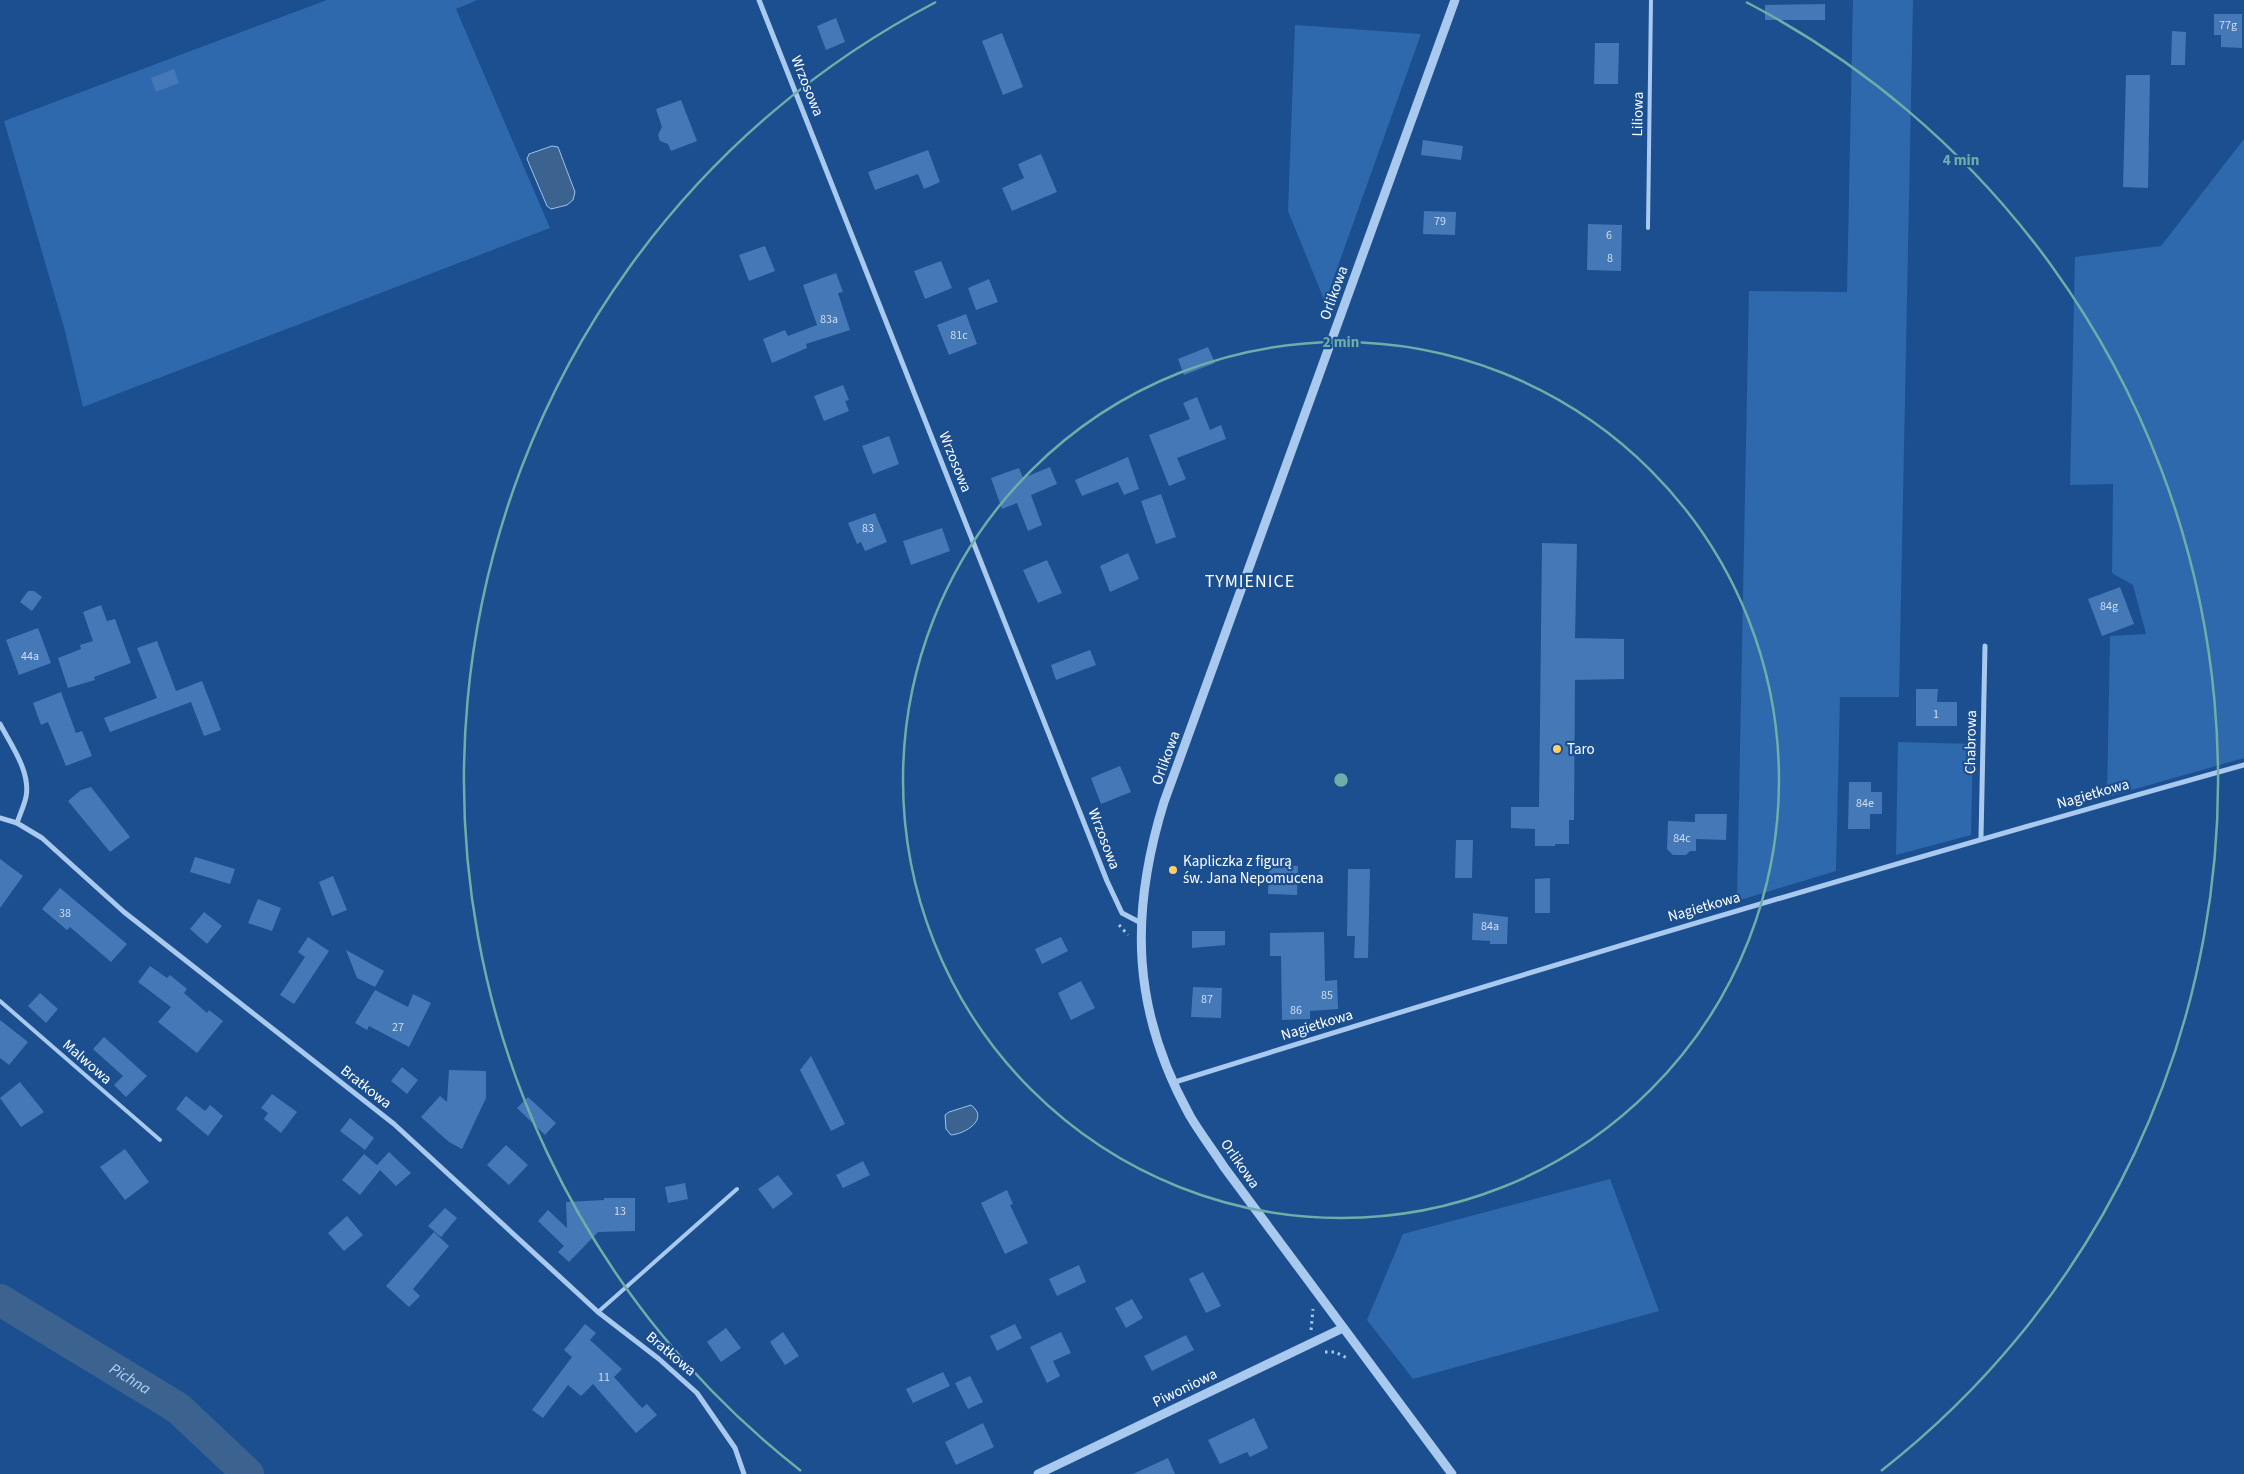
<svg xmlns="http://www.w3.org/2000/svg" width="2244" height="1474" font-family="'Source Sans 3',sans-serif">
  <rect width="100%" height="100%" fill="#1b4f8f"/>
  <!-- green -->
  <g fill="#2e69ad">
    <path d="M327 0H477L456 9 550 228 83 407 65 331 4 121Z"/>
    <path d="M1853 0H1913L1899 697H1840L1836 871 1737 901 1749 291 1847 292Z"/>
    <path d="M1295 25 1421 34 1325 302 1288 211Z"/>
    <path d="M2244 139V758L2107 797 2110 636 2146 634 2133 585 2112 573 2113 484 2070 485 2075 257 2161 246Z"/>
    <path d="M1898 742 1973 744 1971 835 1896 855Z"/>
    <path d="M1610 1179 1659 1311 1413 1379 1367 1320 1403 1234Z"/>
  </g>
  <!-- water -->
  <g fill="#3c6290" stroke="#9cc4f0">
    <path d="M552 146 558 147 575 192 573 200 567 205 551 209 547 206 527 159 529 154Z"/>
    <path d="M971 1105C990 1119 965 1134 951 1135L946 1129 945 1115 949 1112Z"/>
  </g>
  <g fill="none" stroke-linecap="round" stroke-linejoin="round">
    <!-- river -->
    <path stroke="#3c6290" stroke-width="32" id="s1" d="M0 1300 178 1408 248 1474"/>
  </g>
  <!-- building -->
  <g fill="#4478b7">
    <path d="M1825 4V20H1765V5Z"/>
    <path d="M2214 14H2242V48L2221 47V35H2214Z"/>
    <path d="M836 18 845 42 826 50 817 26Z"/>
    <path d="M2172 31 2186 32 2185 65H2171Z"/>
    <path d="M1002 33 1023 87 1003 95 982 41Z"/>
    <path d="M1595 43H1619L1618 84H1594Z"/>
    <path d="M174 69 179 83 156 92 151 78Z"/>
    <path d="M2126 75H2150L2148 188 2123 187Z"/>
    <path d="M681 100 697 141 671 151 668 144 660 141 658 135 662 127 656 109Z"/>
    <path d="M1423 140 1463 146 1461 160 1421 155Z"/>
    <path d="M928 150 940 182 924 189 918 174 875 190 868 172Z"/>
    <path d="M1041 154 1057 192 1012 211 1002 188 1024 178 1018 164Z"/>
    <path d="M1424 211 1456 212 1455 235 1423 234Z"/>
    <path d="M1588 224 1622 225 1621 271 1587 270Z"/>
    <path d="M765 246 775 271 749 281 739 255Z"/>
    <path d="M941 261 952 288 925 299 914 271Z"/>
    <path d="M836 273 843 292 838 293 850 330 806 344 807 348 772 363 763 339 785 330 788 336 817 325 803 285Z"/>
    <path d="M989 279 998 302 976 310 968 288Z"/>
    <path d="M966 314 977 344 949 355 937 325Z"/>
    <path d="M1208 347 1215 363 1184 375 1178 359Z"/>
    <path d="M843 385 849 400 845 401 849 411 824 421 814 396Z"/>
    <path d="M1197 397 1210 430 1221 425 1226 439 1177 458 1186 479 1169 486 1149 435 1190 419 1183 403Z"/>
    <path d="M889 436 899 464 873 474 862 446Z"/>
    <path d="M1128 457 1139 489 1124 495 1118 482 1082 496 1075 480Z"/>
    <path d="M1050 467 1057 484 1031 495 1042 525 1028 531 1017 503 1002 509 991 478 1019 468 1023 478Z"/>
    <path d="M1161 494 1176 537 1156 544 1141 501Z"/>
    <path d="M875 513 887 542 865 551 861 542 857 544 848 523Z"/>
    <path d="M942 528 950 551 911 565 903 541Z"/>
    <path d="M1542 543 1577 544 1575 638 1624 639V679L1575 680 1574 820H1569V844H1555V846H1535V829L1511 828V807H1539Z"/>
    <path d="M1128 553 1139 579 1110 592 1100 566Z"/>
    <path d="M1047 560 1062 593 1038 603 1023 570Z"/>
    <path d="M2120 587 2134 624 2102 636 2088 599Z"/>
    <path d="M28 591H34L42 597 32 611 20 602Z"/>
    <path d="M101 605 107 621 115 619 131 663 94 677 95 680 68 688 58 658 81 649 80 645 93 641 83 612Z"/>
    <path d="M38 628 51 663 19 675 6 640Z"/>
    <path d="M157 641 176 691 202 681 221 730 204 736 191 702 110 732 104 718 157 698 137 648Z"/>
    <path d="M1090 650 1096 665 1056 680 1051 665Z"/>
    <path d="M1916 689H1938L1937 702H1957V726H1916Z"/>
    <path d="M61 692 76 733 82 731 92 756 66 766 48 722 41 725 33 703Z"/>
    <path d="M1120 766 1131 792 1101 804 1091 778Z"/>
    <path d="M1849 782H1871V792H1882V814H1870V829H1848Z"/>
    <path d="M91 787 130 837 110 852 68 801 81 790Z"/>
    <path d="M1695 814H1727L1726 840 1696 839V851H1690L1686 855H1673L1667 849 1668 821 1695 822Z"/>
    <path d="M1456 840H1473L1472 878H1455Z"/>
    <path d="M195 857 235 869 230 884 190 872Z"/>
    <path d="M0 859 23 876 0 908Z"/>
    <path d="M1269 865 1298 866 1297 895 1268 894Z"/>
    <path d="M1348 869H1370L1368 958H1354L1355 936H1347Z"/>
    <path d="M333 876 347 910 332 916 319 882Z"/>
    <path d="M1550 878V913H1535V879Z"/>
    <path d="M60 888 127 944 111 962 70 927 67 930 42 909Z"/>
    <path d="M258 899 281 908 272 931 248 923Z"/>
    <path d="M204 912 222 926 207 944 190 929Z"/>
    <path d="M1473 913 1508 917 1507 944H1490V941L1472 940Z"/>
    <path d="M1192 931H1225V945L1192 948Z"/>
    <path d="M1324 932 1325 981 1337 980 1338 1009 1310 1011V1019L1282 1020 1281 956H1270V933Z"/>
    <path d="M308 937 329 951 294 1004 280 995 305 957 298 952Z"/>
    <path d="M1061 937 1068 951 1042 964 1035 949Z"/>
    <path d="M346 950 384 971 375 987 357 978Z"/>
    <path d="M150 966 167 978 170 975 187 989 184 993 207 1013 209 1010 223 1021 197 1053 158 1022 171 1007 138 982Z"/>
    <path d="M1081 981 1095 1008 1071 1020 1058 993Z"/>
    <path d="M1193 987 1222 988 1221 1018 1191 1017Z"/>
    <path d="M375 990 408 1007 413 994 431 1003 409 1047 369 1026 367 1030 355 1023Z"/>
    <path d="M40 993 58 1009 46 1023 28 1006Z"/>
    <path d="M0 1020 28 1042 9 1065 0 1058Z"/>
    <path d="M104 1037 147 1076 126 1097 114 1085 123 1076 93 1049Z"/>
    <path d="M811 1056 845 1124 831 1131 800 1070Z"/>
    <path d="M402 1067 418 1080 407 1094 391 1081Z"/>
    <path d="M449 1070 486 1071V1098L462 1149 449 1142 421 1117 440 1096 447 1102Z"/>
    <path d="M20 1082 44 1112 21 1127 0 1098Z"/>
    <path d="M272 1094 297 1112 281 1133 264 1119 268 1113 261 1108Z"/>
    <path d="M186 1096 205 1111 210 1105 223 1116 208 1136 176 1109Z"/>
    <path d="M528 1097 556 1123 545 1135 517 1108Z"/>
    <path d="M350 1118 374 1138 365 1150 340 1131Z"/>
    <path d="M506 1145 528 1165 509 1185 487 1165Z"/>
    <path d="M125 1149 149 1182 125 1200 100 1167Z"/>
    <path d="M389 1152 411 1173 396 1186 380 1170 360 1195 342 1180 364 1154 377 1165Z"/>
    <path d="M863 1161 870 1175 843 1188 836 1175Z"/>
    <path d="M778 1175 793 1194 773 1209 758 1189Z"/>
    <path d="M685 1183 688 1199 668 1203 665 1187Z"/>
    <path d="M1007 1190 1013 1204 1010 1205 1028 1243 1005 1254 981 1203Z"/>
    <path d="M604 1198H635V1231L598 1232 569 1262 558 1252 564 1246 538 1221 548 1210 567 1228 566 1202 604 1200Z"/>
    <path d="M445 1208 457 1218 441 1237 428 1226Z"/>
    <path d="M347 1216 363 1235 344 1251 328 1233Z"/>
    <path d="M434 1232 449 1246 413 1289 420 1296 409 1307 386 1286Z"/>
    <path d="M1079 1265 1086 1282 1057 1296 1049 1279Z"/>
    <path d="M1203 1272 1221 1306 1206 1313 1189 1279Z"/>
    <path d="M1132 1299 1143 1318 1126 1328 1115 1308Z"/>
    <path d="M585 1324 596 1333 590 1340 622 1369 614 1377 642 1408 647 1404 657 1415 636 1433 593 1384 581 1396 568 1385 543 1418 532 1410 572 1357 564 1350Z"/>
    <path d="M1015 1324 1022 1338 997 1351 990 1336Z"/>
    <path d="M726 1328 741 1348 721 1362 707 1342Z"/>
    <path d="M783 1332 799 1356 785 1365 770 1342Z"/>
    <path d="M1061 1332 1071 1353 1053 1361 1060 1376 1047 1383 1030 1347Z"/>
    <path d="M1186 1335 1194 1350 1152 1371 1144 1356Z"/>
    <path d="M943 1372 950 1386 913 1403 906 1389Z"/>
    <path d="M970 1376 983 1402 968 1409 955 1383Z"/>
    <path d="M1254 1418 1268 1448 1250 1457 1247 1452 1220 1464 1208 1440Z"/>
    <path d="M983 1423 994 1447 956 1465 945 1442Z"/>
    <path d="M1168 1458 1175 1474H1133Z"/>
  </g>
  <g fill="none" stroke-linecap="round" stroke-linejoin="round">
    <!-- path -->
    <g stroke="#a9c9ee" stroke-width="3" stroke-dasharray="2.5 4" stroke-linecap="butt">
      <path d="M1119 925 1128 935"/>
      <path d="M1311 1330 1313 1309"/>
      <path d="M1325 1352H1335L1349 1359"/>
    </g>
    <!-- service -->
    <g stroke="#a9c9ee" stroke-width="4">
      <path d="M1648 228 1651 0"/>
      <path d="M0 1001 160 1140"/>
      <path d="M598 1312 737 1189"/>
    </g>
    <!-- minor -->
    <g stroke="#a9c9ee" stroke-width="5">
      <path d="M759 0 1107 881 1122 913 1141 923"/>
      <path d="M0 724C11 745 31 772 26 797 24 806 20 814 17 823L42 838 124 912 394 1124 598 1312 659 1359 697 1393 735 1448 744 1474"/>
      <path d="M0 818 17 823"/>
      <path d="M1981 838 1985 646"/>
      <path d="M1175 1082C1530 971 1886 865 2244 765"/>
    </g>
    <!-- tertiary -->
    <g stroke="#a9c9ee" stroke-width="9">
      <path d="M1038 1474 1343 1328"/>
      <path d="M1452 1474 1224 1167C1213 1150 1200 1133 1190 1116 1132 1011 1129 915 1164 802L1455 0"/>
    </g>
  </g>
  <!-- distance rings -->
  <g fill="none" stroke="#6fada8" stroke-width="2.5">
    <circle cx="1341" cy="780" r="438"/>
    <path d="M801 1471A877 877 0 0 1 936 2M1746 2A877 877 0 0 1 1881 1471"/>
  </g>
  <!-- markers -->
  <g fill="#ffd166" stroke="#1b4f8f" stroke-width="2">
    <circle cx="1557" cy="749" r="5"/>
    <circle cx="1173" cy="870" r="5"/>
  </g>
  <g text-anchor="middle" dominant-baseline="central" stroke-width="4.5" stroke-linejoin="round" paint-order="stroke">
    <!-- number labels -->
    <g font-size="12" fill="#d0dded">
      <text x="2228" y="25">77g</text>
      <text x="1440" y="221">79</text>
      <text x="1609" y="235">6</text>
      <text x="1610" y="258">8</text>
      <text x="829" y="319">83a</text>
      <text x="959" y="335">81c</text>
      <text x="868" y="528">83</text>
      <text x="2109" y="606">84g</text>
      <text x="30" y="656">44a</text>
      <text x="1936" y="714">1</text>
      <text x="1865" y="803">84e</text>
      <text x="1682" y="838">84c</text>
      <text x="65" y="913">38</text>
      <text x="1490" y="926">84a</text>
      <text x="1327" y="995">85</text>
      <text x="1207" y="999">87</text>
      <text x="1296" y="1010">86</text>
      <text x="398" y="1027">27</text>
      <text x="620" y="1211">13</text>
      <text x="604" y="1377">11</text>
    </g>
    <!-- street labels -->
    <g font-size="15" fill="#fff" stroke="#1b4f8f">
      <text transform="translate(807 86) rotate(68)">Wrzosowa</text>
      <text transform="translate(1638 114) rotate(-89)">Liliowa</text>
      <text transform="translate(1334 293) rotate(-70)">Orlikowa</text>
      <text transform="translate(955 462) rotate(68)">Wrzosowa</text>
      <text transform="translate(1971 742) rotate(-89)">Chabrowa</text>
      <text transform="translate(1166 758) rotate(-70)">Orlikowa</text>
      <text transform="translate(2093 794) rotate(-16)">Nagietkowa</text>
      <text transform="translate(1104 839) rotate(69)">Wrzosowa</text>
      <text transform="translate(1704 907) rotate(-16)">Nagietkowa</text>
      <text transform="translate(1317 1025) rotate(-17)">Nagietkowa</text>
      <text transform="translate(87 1062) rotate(41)">Malwowa</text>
      <text transform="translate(366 1087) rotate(38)">Bratkowa</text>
      <text transform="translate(1240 1164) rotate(55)">Orlikowa</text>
      <text transform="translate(671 1354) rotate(40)">Bratkowa</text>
      <text transform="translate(1185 1388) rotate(-26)">Piwoniowa</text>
    </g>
    <!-- poi labels -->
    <g font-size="15" fill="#fff" stroke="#1b4f8f" text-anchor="start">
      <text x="1567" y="749">Taro</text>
      <text x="1183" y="861">Kapliczka z figurą<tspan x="1183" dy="17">św. Jana Nepomucena</tspan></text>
    </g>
    <!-- water labels -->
    <g font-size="16" font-style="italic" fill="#b5d3f5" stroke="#1b4f8f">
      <text stroke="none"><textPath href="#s1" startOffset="152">Pichna</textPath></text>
    </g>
    <!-- quarter labels -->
    <g font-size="18" letter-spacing="1" fill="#fff" stroke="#1b4f8f">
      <text x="1250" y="581">TYMIENICE</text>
    </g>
  </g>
  <circle cx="1341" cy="780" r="8" fill="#6fada8" stroke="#1b4f8f" stroke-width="2.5"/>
  <g font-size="15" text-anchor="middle" font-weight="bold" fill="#6fada8" stroke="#1b4f8f" stroke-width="4.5" stroke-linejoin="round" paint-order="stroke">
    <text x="1961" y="165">4 min</text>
    <text x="1341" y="347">2 min</text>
  </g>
</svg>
